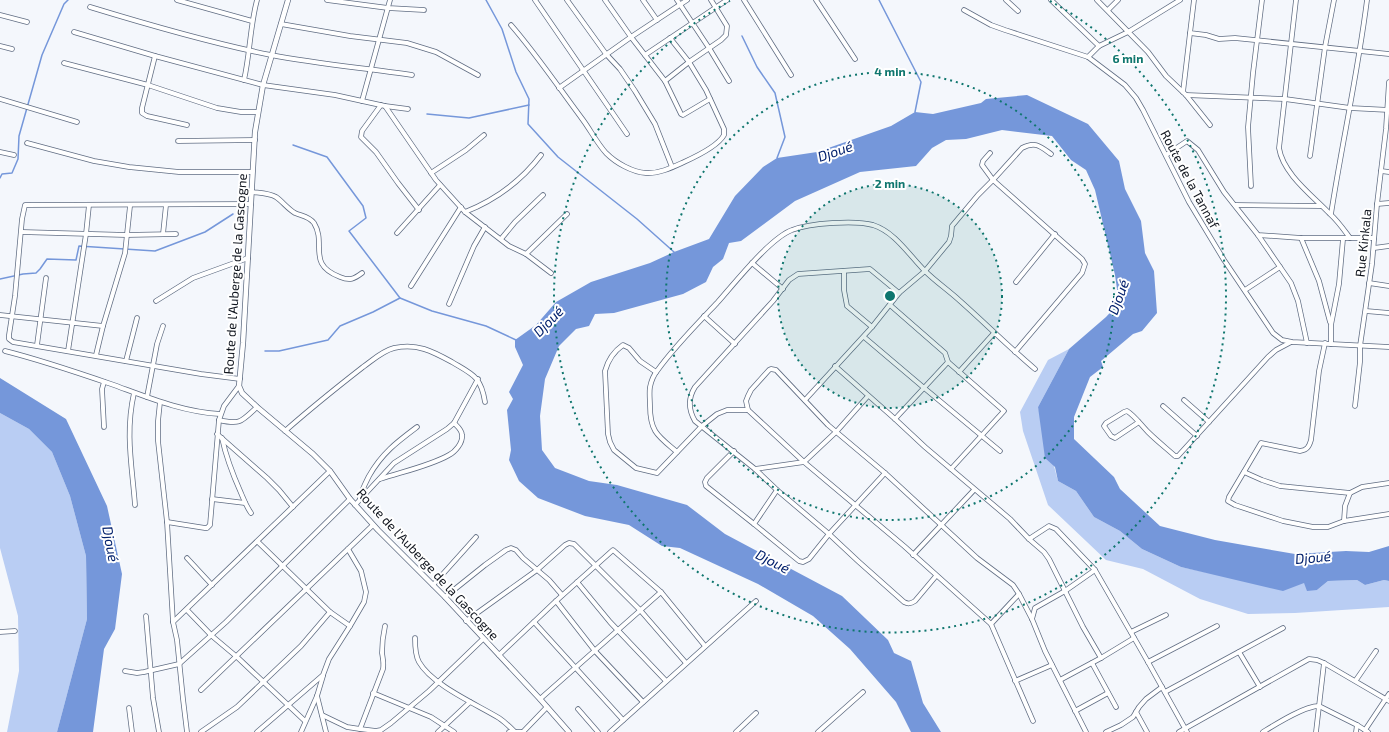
<svg xmlns="http://www.w3.org/2000/svg" width="1389" height="732" font-family="'Exo 2',sans-serif">
  <rect width="100%" height="100%" fill="#f4f7fc"/>
  <!-- green -->
  <g fill="#b9cdf3">
    <path d="M1069 349 1038 407 1058 481 1076 491 1094 517 1120 531 1142 549 1181 567 1214 574 1304 583 1317 590 1328 581 1357 580 1365 585 1384 580 1389 581V607L1295 613 1248 614 1200 599 1143 569 1106 560 1048 505 1023 431 1020 412 1048 360Z"/>
    <path d="M0 413 29 429 52 452 70 496 86 556 87 619 57 732H7L19 671 18 616 0 548Z"/>
  </g>
  <!-- water -->
  <g fill="#7597da">
    <path d="M1027 95 1088 124 1119 161 1125 189 1141 221 1145 253 1154 271 1157 313 1142 331 1133 334 1101 361 1103 367 1090 377 1074 417V439L1114 477 1120 489 1160 526 1215 540 1295 554 1346 551 1369 552 1389 546V581L1384 580 1365 585 1357 580 1328 581 1317 590 1307 591 1304 583 1283 591 1181 567 1142 549 1120 531 1094 517 1076 491 1058 481 1055 467 1045 458 1038 407 1069 349 1106 317 1119 303 1115 275 1095 190 1086 170 1071 160 1052 136 1002 130 966 139 946 140 932 148 916 166 860 172 795 201 741 241 729 243 723 259 713 267 706 282 683 294 614 313 595 314 589 326 576 329 559 346 545 379 540 416 542 450 555 468 589 481 617 485 687 505 725 534 842 596 888 640 894 653 911 661 923 703 941 732H911L896 702 850 649 813 616 758 584 680 548 662 546 629 525 585 516 538 498 519 481 509 460 511 450 507 410 513 399 509 392 523 365 515 347V340L536 325 556 302 591 282 650 263 674 252 709 239 735 196 763 167 777 158 817 152 891 126 915 112 933 114 981 103 986 99Z"/>
    <path d="M0 378 66 419 107 506 122 574 115 629 104 649 93 732H57L87 619 86 556 70 496 52 452 29 429 0 413Z"/>
  </g>
  <g fill="none" stroke-linecap="round" stroke-linejoin="round">
    <!-- stream -->
    <g stroke="#7597da" stroke-width="1.5">
      <path d="M486 0 502 29 516 72 529 99 528 124 558 157 637 219 674 252"/>
      <path d="M879 0 921 82 915 112"/>
      <path d="M742 36 757 67 775 93 785 137 777 158"/>
      <path d="M427 114 469 118 529 105"/>
      <path d="M293 145 327 157 363 206 366 218 349 231 400 298 432 311 486 326 516 340"/>
      <path d="M0 178 2 174 12 173 18 159 19 136 42 55 64 4 68 0"/>
      <path d="M0 279 23 274 36 273 40 269 47 259 76 260 79 246 155 251 205 232 233 214"/>
      <path d="M265 351H279L328 340 340 326 373 312 400 298"/>
    </g>
    <!-- minor casing -->
    <g stroke="#606d83" stroke-width="5.5">
      <g id="minor">
        <path d="M177 0 252 21"/>
        <path d="M327 0 388 8 424 10"/>
        <path d="M535 0 627 134"/>
        <path d="M567 0 606 54 620 69 635 91 655 124 672 167"/>
        <path d="M605 0 631 37 665 81 681 114 683 115 710 99"/>
        <path d="M643 0 657 20"/>
        <path d="M677 0 709 48 729 81"/>
        <path d="M744 0 791 75"/>
        <path d="M816 0 855 59"/>
        <path d="M1006 0 1018 11"/>
        <path d="M1051 0 1099 46"/>
        <path d="M1097 0 1148 52 1166 76 1186 95 1210 125"/>
        <path d="M1194 0 1190 33 1206 35 1219 39 1235 38 1389 54"/>
        <path d="M1296 0 1279 148C1283 174 1313 196 1330 214 1338 221 1344 230 1350 238"/>
        <path d="M90 7C149 25 210 43 271 55 318 64 365 68 412 75"/>
        <path d="M964 10 991 25 1005 30 1088 57 1125 85 1136 98 1143 110 1189 202 1224 260 1273 333 1282 340 1292 342 1389 347"/>
        <path d="M1108 10 1118 0"/>
        <path d="M0 15 27 22"/>
        <path d="M281 24 350 36 407 43 436 52 478 75"/>
        <path d="M511 25C537 55 559 88 583 120 591 131 597 143 606 153 616 163 632 172 646 173 659 174 673 167 684 162 695 157 718 146 724 135V129L706 90 689 62 670 38"/>
        <path d="M74 32 155 56 263 85 335 95 385 106 436 180 465 212 509 246 526 254 551 273"/>
        <path d="M0 46 12 49"/>
        <path d="M645 55 727 0"/>
        <path d="M155 56 142 108V113L147 116 187 125"/>
        <path d="M1088 57 1099 46 1128 32 1180 0"/>
        <path d="M64 63 148 85 217 108 241 112H258"/>
        <path d="M244 80C250 54 250 26 257 0"/>
        <path d="M665 81 689 62 721 40 726 35 727 26 711 0"/>
        <path d="M559 88 631 37 687 0"/>
        <path d="M1183 92 1190 33"/>
        <path d="M1186 95 1285 99 1350 108 1389 110"/>
        <path d="M0 99 77 122"/>
        <path d="M362 101 390 0"/>
        <path d="M381 105 362 131 361 137 376 152 398 183 419 210"/>
        <path d="M385 106 408 109"/>
        <path d="M178 141 255 140"/>
        <path d="M27 143 94 161 129 167 179 172H252"/>
        <path d="M0 152 14 155"/>
        <path d="M990 153 983 161 982 165 993 180 1082 259 1085 264 1082 273 1015 352"/>
        <path d="M1166 155 1187 141 1198 150 1224 192 1258 235 1301 238H1374"/>
        <path d="M1310 156 1325 47 1334 0"/>
        <path d="M1381 171 1389 172"/>
        <path d="M431 173 466 150 484 135"/>
        <path d="M1251 186 1248 127 1253 73 1262 0"/>
        <path d="M252 192C260 193 269 193 276 197 283 202 288 209 295 213 302 216 309 216 314 223 327 244 306 264 340 277 350 281 354 279 362 273"/>
        <path d="M1377 204 1389 203"/>
        <path d="M1235 205 1321 206"/>
        <path d="M465 212C495 200 522 180 541 155"/>
        <path d="M1331 214C1342 143 1358 72 1367 0"/>
        <path d="M22 232 126 235 176 234"/>
        <path d="M397 233 440 185"/>
        <path d="M163 234 166 205"/>
        <path d="M1258 235 1291 283 1298 301 1307 343"/>
        <path d="M1301 238 1319 281 1330 322"/>
        <path d="M501 239 515 222 543 195"/>
        <path d="M1374 248 1389 246"/>
        <path d="M526 254 567 214"/>
        <path d="M752 263 783 289"/>
        <path d="M844 271V290L847 306 872 327"/>
        <path d="M1016 282 1055 234"/>
        <path d="M1369 283 1389 286"/>
        <path d="M411 286 461 207"/>
        <path d="M1245 290 1280 267"/>
        <path d="M899 293 870 269 798 274 789 280 773 301 695 387C688 398 688 409 695 421L755 469 777 490 829 534 859 562 904 602C908 604 910 604 915 601L936 576"/>
        <path d="M156 301 193 278 248 258"/>
        <path d="M449 304 474 246 485 227"/>
        <path d="M890 305 945 353 948 362 1004 411 951 469"/>
        <path d="M1366 311 1389 313"/>
        <path d="M0 315 103 326"/>
        <path d="M704 316 735 344"/>
        <path d="M864 337 923 387 1000 451"/>
        <path d="M1325 343 1319 371 1311 440C1309 447 1307 450 1300 451L1261 443 1229 497 1228 501 1235 505 1283 521 1313 527H1328L1344 521 1389 514"/>
        <path d="M1331 344V325L1339 284 1343 239"/>
        <path d="M37 345 46 278"/>
        <path d="M5 351C41 360 76 372 111 384 147 397 182 412 220 414"/>
        <path d="M68 351 86 234 89 205"/>
        <path d="M96 355 103 326 125 253 130 206"/>
        <path d="M126 361 137 318"/>
        <path d="M835 366 895 419 925 447 1010 519 1029 539 1044 552 1049 559 1083 627 1101 658"/>
        <path d="M656 372 640 361 629 348 623 345C613 352 608 360 605 371L608 434 610 442 614 450 636 468 657 473 702 426 717 414 727 410H748L804 462 904 546 991 624 1033 721"/>
        <path d="M959 372 994 333 995 334"/>
        <path d="M240 379 201 374 13 342 9 339V335L15 296 22 219 25 205 251 204"/>
        <path d="M104 382 102 389 104 427"/>
        <path d="M134 393C125 433 132 465 135 505"/>
        <path d="M147 397 157 344 163 326"/>
        <path d="M805 400 872 327 899 293 925 271 949 242 951 236 952 226 978 195 993 180 1022 148C1035 141 1040 146 1051 154"/>
        <path d="M1184 400 1209 422"/>
        <path d="M160 402 158 421V441L167 522 173 622 177 640 183 699 187 732"/>
        <path d="M1163 406 1197 436"/>
        <path d="M1355 406 1360 362V346L1372 264 1377 204 1386 129 1389 82"/>
        <path d="M748 410 746 401 748 396 751 390 769 370 771 369 776 370 828 425 885 473 977 558 1013 585 1019 594 1032 619 1045 651 1086 732"/>
        <path d="M895 419 948 362"/>
        <path d="M219 420C240 425 241 422 257 407"/>
        <path d="M1139 422 1115 438 1111 436 1104 426 1106 423 1124 412 1127 411C1135 416 1141 425 1148 432 1156 440 1166 448 1175 456H1178L1268 357 1276 350 1291 342"/>
        <path d="M285 431C310 409 336 388 363 367 373 360 382 351 394 348 417 343 432 351 452 362 472 374 481 376 485 402"/>
        <path d="M217 434 267 478 279 490 293 507"/>
        <path d="M222 438C226 457 233 475 241 493 244 500 246 506 251 513"/>
        <path d="M734 451 707 478 705 482 706 486 754 524"/>
        <path d="M677 452C658 436 650 432 650 406 650 400 649 393 650 387 651 382 653 376 657 371 674 347 696 325 717 303 734 284 770 238 792 230 810 223 855 220 873 225 895 232 909 255 925 271 935 281 948 290 959 300 985 323 1009 347 1035 369"/>
        <path d="M755 469 804 462 837 431 868 396"/>
        <path d="M1244 472 1262 480 1280 486 1350 493 1362 487 1389 483"/>
        <path d="M380 479C401 472 430 466 449 455 455 452 463 443 462 435 462 430 457 426 454 423"/>
        <path d="M777 490 754 524 799 561 803 562 809 559 829 534 885 473"/>
        <path d="M212 499 245 503"/>
        <path d="M360 499C361 491 365 484 369 476 382 453 397 442 417 427"/>
        <path d="M355 505 394 463 447 429 454 423 478 379"/>
        <path d="M1344 521 1345 506 1350 493"/>
        <path d="M167 522 205 528H207L210 525 219 420 224 406 239 386"/>
        <path d="M1029 539 1049 526 1056 529 1095 570 1148 662 1187 732"/>
        <path d="M258 542 330 612 350 626"/>
        <path d="M913 555 974 490"/>
        <path d="M187 558 212 585"/>
        <path d="M577 582 610 622 666 681"/>
        <path d="M433 585 476 537"/>
        <path d="M445 597 485 565 506 550 511 548 516 550 523 558 549 580 562 595"/>
        <path d="M556 601 595 651 643 702"/>
        <path d="M187 610 212 636 237 657 305 721"/>
        <path d="M146 616 153 698 159 732"/>
        <path d="M1032 619 1035 608 1065 591 1095 570"/>
        <path d="M466 621 537 570 565 545 569 543 574 544 640 610 686 663"/>
        <path d="M173 622 330 471"/>
        <path d="M534 622 623 720"/>
        <path d="M991 624 1019 594"/>
        <path d="M0 632 15 631"/>
        <path d="M1131 632 1166 615"/>
        <path d="M415 638C415 646 415 655 419 662 432 685 476 704 499 718 505 722 510 727 515 732"/>
        <path d="M1239 652 1260 687"/>
        <path d="M499 655 556 601 613 550 661 592 705 646"/>
        <path d="M1148 662 1217 626"/>
        <path d="M1092 663 1116 707"/>
        <path d="M125 671 137 673 144 672 179 664 226 622 350 499"/>
        <path d="M1060 680 1101 658 1134 638"/>
        <path d="M1356 680 1376 651"/>
        <path d="M1015 681 1052 665"/>
        <path d="M201 690 373 525"/>
        <path d="M1165 692 1283 628"/>
        <path d="M373 693 431 717 454 732"/>
        <path d="M317 696 326 732"/>
        <path d="M540 699 661 592"/>
        <path d="M129 708 132 732"/>
        <path d="M578 709 598 732"/>
        <path d="M1075 711 1108 693"/>
        <path d="M1136 712 1147 732"/>
        <path d="M322 715 347 727 360 729 383 669C384 663 383 659 382 653 382 644 383 635 385 626"/>
        <path d="M360 729 376 731 381 730 391 723 429 691 483 639"/>
        <path d="M1365 730 1389 694"/>
        <path d="M201 732 237 707 301 646 330 612"/>
        <path d="M257 732 323 675 329 659 350 626 364 602 366 592 361 571 348 549"/>
        <path d="M301 732 317 696 323 676"/>
        <path d="M438 732 470 702"/>
        <path d="M509 732H523"/>
        <path d="M523 732 547 707"/>
        <path d="M610 732 756 601"/>
        <path d="M736 732 756 713"/>
        <path d="M818 732 863 692"/>
        <path d="M1106 732 1121 725 1133 717 1139 707 1146 699 1162 687"/>
        <path d="M1179 732 1309 659 1317 660 1324 663 1389 701"/>
        <path d="M1263 732C1276 724 1304 706 1319 706L1357 725 1368 732"/>
        <path d="M1316 732 1324 663"/>
        <path d="M1356 732 1357 725"/>
      </g>
    </g>
    <!-- tertiary casing -->
    <g stroke="#606d83" stroke-width="6">
      <path id="tertiary" d="M288 0 263 85 255 132 243 343 239 386 242 393 257 407 313 454 330 471 350 499 378 530 445 597 540 699 569 732"/>
    </g>
    <!-- minor -->
    <use href="#minor" stroke="#fff" stroke-width="4"/>
    <!-- tertiary -->
    <use href="#tertiary" stroke="#fff" stroke-width="4.5"/>
  </g>
  <!-- distance rings -->
  <circle cx="890" cy="296" r="112" fill="#0f766e" fill-opacity=".12"/>
  <g fill="none" stroke="#0f766e" stroke-width="2" stroke-dasharray="2 4">
    <circle cx="890" cy="296" r="112"/>
    <circle cx="890" cy="296" r="224"/>
    <path d="M1050 1A336 336 0 1 1 730 1"/>
  </g>
  <g text-anchor="middle" dominant-baseline="central" stroke-width="4" stroke-linejoin="round" paint-order="stroke">
    <!-- street labels -->
    <g font-size="13" fill="#10151e" stroke="#fff">
      <text transform="translate(1190 179) rotate(62)">Route de la Tannaf</text>
      <text transform="translate(1363 243) rotate(-84)">Rue Kinkala</text>
      <text transform="translate(235 274) rotate(-86)">Route de l'Auberge de la Gascogne</text>
      <text transform="translate(428 564) rotate(47)">Route de l'Auberge de la Gascogne</text>
    </g>
    <!-- water labels -->
    <g font-size="14" font-style="italic" fill="#03216d" stroke="#fff">
      <text transform="translate(835 151) rotate(-19)">Djoué</text>
      <text transform="translate(1118 297) rotate(-70)">Djoué</text>
      <text transform="translate(548 321) rotate(-45)">Djoué</text>
      <text transform="translate(111 544) rotate(79)">Djoué</text>
      <text transform="translate(1313 557) rotate(-5)">Djoué</text>
      <text transform="translate(773 561) rotate(27)">Djoué</text>
    </g>
  </g>
  <circle cx="890" cy="296" r="6" fill="#0f766e" stroke="#fff" stroke-width="2"/>
  <g font-size="12" text-anchor="middle" font-weight="bold" fill="#0f766e" stroke="#fff" stroke-width="4" stroke-linejoin="round" paint-order="stroke">
    <text x="1128" y="63">6 min</text>
    <text x="890" y="76">4 min</text>
    <text x="890" y="188">2 min</text>
  </g>
</svg>
